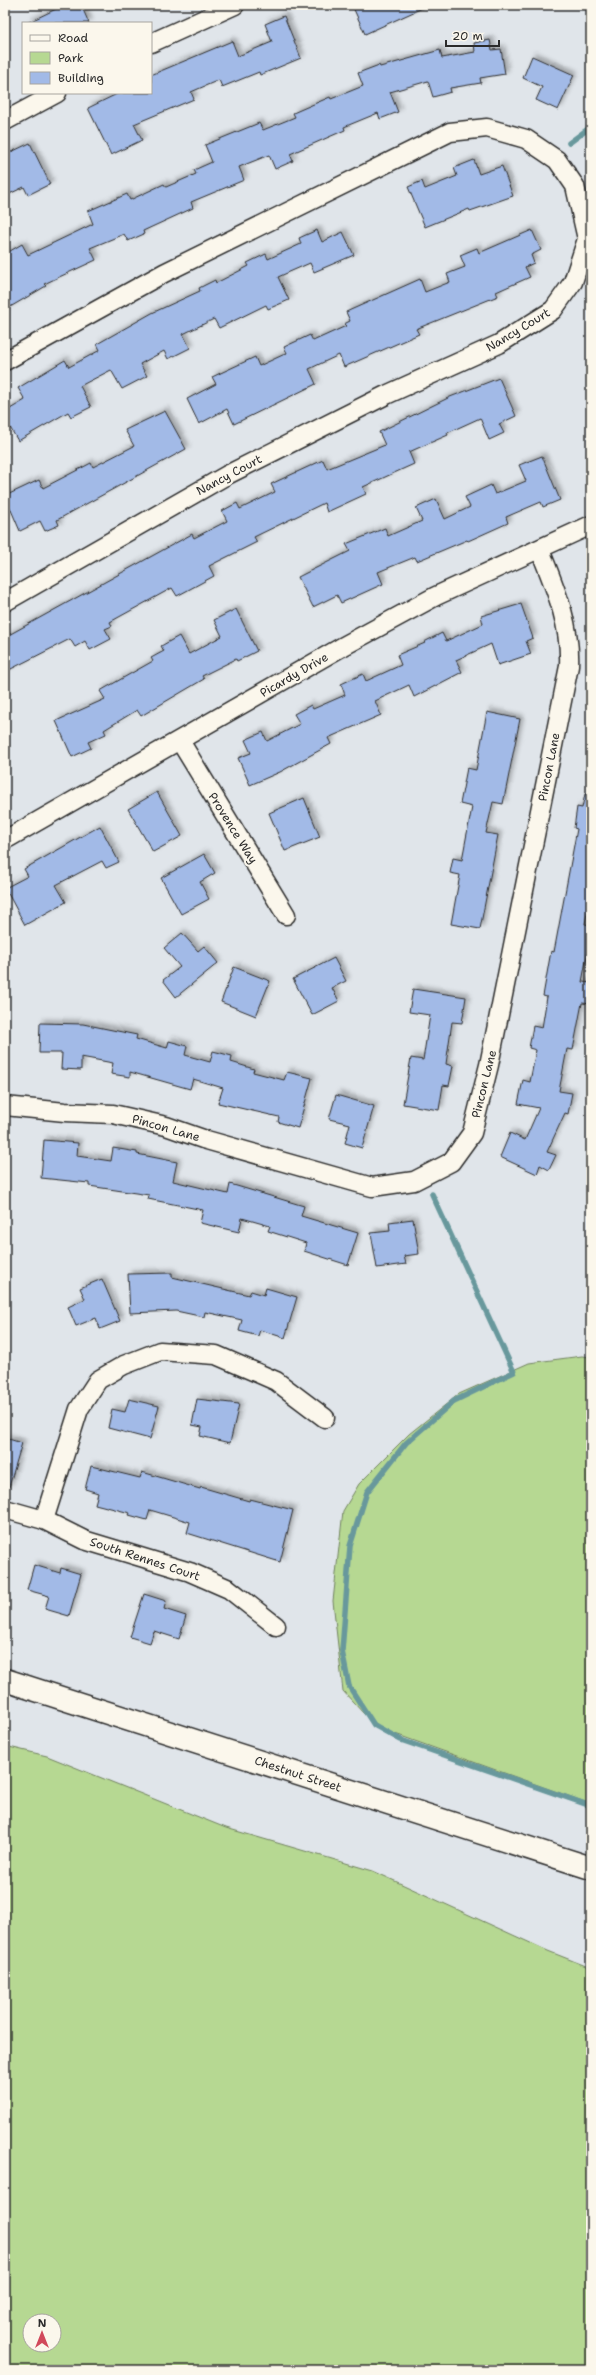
<svg xmlns="http://www.w3.org/2000/svg" width="596" height="2375" font-family="'Shantell Sans',sans-serif">
  <defs>
    <filter id="shadow"><feDropShadow dx="3.5" dy="-3.5" stdDeviation="2" flood-color="#0004"/></filter>
  </defs>
  <rect width="100%" height="100%" fill="#e0e5ea"/>
  <filter id="ink" filterUnits="userSpaceOnUse"><feTurbulence type="fractalNoise" baseFrequency=".025" numOctaves="2"/><feDisplacementMap in="SourceGraphic" scale="8" xChannelSelector="R" yChannelSelector="G"/><feConvolveMatrix kernelMatrix="1 2 1 2 8 2 1 2 1" color-interpolation-filters="sRGB"/></filter>
  <g filter="url(#ink)">
    <!-- green -->
    <g fill="#b6d892" stroke="#70825e" fill-rule="evenodd">
      <path d="M582 1356 591 1357V1804L384 1730 364 1714 343 1691 333 1601 343 1511 359 1484 409 1434 459 1394 529 1363Z"/>
      <path d="M5 1746 47 1756 226 1828 373 1871 548 1951 591 1968V2370H5ZM30 2321H54V2345H30Z"/>
    </g>
    <g fill="none" stroke-linecap="round" stroke-linejoin="round">
      <!-- stream -->
      <g stroke="#67989c" stroke-width="5.5">
        <path d="M569 143 588 129 591 122"/>
        <path d="M432 1194 514 1372 454 1401 406 1443 367 1492 350 1546 342 1651 349 1686 374 1725 401 1740 591 1806"/>
      </g>
    </g>
    <!-- building -->
    <g fill="#a2bae7" stroke="#2b2b2b" filter="url(#shadow)">
      <path d="M54 5H81L89 23H27L56 9Z"/>
      <path d="M352 5H429L365 34Z"/>
      <path d="M284 16 301 58 260 75 259 72 222 87 219 80 191 92 194 99 134 124 142 140 111 155 88 108 119 93H151V75L232 41 238 56 272 42 265 24Z"/>
      <path d="M490 40 492 50 501 49 505 74 480 78 481 83 450 88 451 92 433 97 428 81 390 92 398 112 380 119 378 113 344 127 345 130 290 154 293 161 275 169 269 155 239 167 244 180 191 202 193 208 143 231 144 234 128 241 124 234 90 248 96 260 44 284 46 286 5 310V254L22 244 28 255 93 224 88 211 127 194 130 200 164 184 166 187 196 174 194 170 212 162 205 145 259 123 263 130 295 117 293 113 330 97 331 99 363 86 358 73 379 65 380 67 440 50 442 58 475 52 474 43Z"/>
      <path d="M532 56 574 75 558 110 536 100 542 87 523 78Z"/>
      <path d="M30 143 50 184 28 195 24 187 5 196V155Z"/>
      <path d="M474 160 479 174 502 166 513 196 470 211 469 209 425 227 408 187 422 181 425 189 457 176 454 168Z"/>
      <path d="M317 230 322 242 343 232 354 255 314 272 310 263 278 277 289 300 268 309 266 305 219 328 214 319 183 334 190 348 168 359 164 351 140 364 147 376 122 389 111 370 80 386 91 407 71 417 68 412 18 441 5 419V412L25 400 18 388 65 360 69 367 100 350 97 344 152 313 200 291 199 288 215 280 216 283 249 266 247 263 266 254 268 259 301 244 299 238Z"/>
      <path d="M532 230 541 250 531 255 534 263 525 267 530 277 496 292 498 296 416 329 419 334 344 367 339 355 309 369 316 384 234 424 227 409 199 424 187 399 216 384 212 377 255 357 259 366 287 353 284 347 310 335 313 341 346 326 344 324 350 321 346 312 420 279 425 292 450 282 447 274 465 267 460 255 477 248 479 253Z"/>
      <path d="M499 378 516 416 499 424 504 433 489 440 480 418 447 433 448 435 409 452 414 464 363 487 366 494 327 512 324 503 254 537 257 542 209 566 214 576 177 596 172 588 110 622 112 626 105 629 111 639 90 650 85 641 75 647 70 639 5 672V637L192 534 194 538 227 521 222 511 237 503 240 509 275 492 271 484 323 460 327 469 385 445 379 432 450 397Z"/>
      <path d="M165 411 186 449 57 520 59 525 45 531 40 521 20 531 5 496 39 480 43 488 91 463 93 467 134 446 125 430Z"/>
      <path d="M542 456 560 500 543 507 541 502 506 517 508 523 468 541 467 540 417 561 415 557 378 572 383 584 341 603 337 595 313 607 298 577 350 551 346 544 385 528 388 536 422 521 416 508 436 499 445 519 470 507 465 497 491 485 495 494 526 481 519 465Z"/>
      <path d="M521 604 533 638 526 641 531 654 498 665 491 644 456 660 462 672 414 697 409 685 375 701 381 715 328 738 331 744 280 772 250 785 238 758 251 753 245 740 263 732 267 741 300 724 294 714 311 705 313 709 345 695 341 684 363 674 366 681 401 665 397 655 425 643 424 642 442 633 446 641 483 624 481 616Z"/>
      <path d="M236 609 257 651 237 661 236 659 202 676 204 679 141 716 137 710 104 730 106 734 88 742 91 748 72 757 56 721 105 699 100 691 153 661 151 658 164 651 161 646 179 636 189 654 222 636 214 620Z"/>
      <path d="M487 712 520 719 503 804 493 802 486 833 498 835 480 929 451 924 460 875 450 873 453 858 462 860 472 807 460 804 467 768 476 770Z"/>
      <path d="M157 792 182 836 153 852 128 809Z"/>
      <path d="M585 794 591 795V891L585 924 591 925V946L589 945 582 982 591 983V1004L582 1003 573 1050 567 1049 559 1091 572 1093 568 1114 565 1113 547 1152 556 1155 549 1170 540 1165 537 1174 500 1157 510 1133 525 1140 539 1108 518 1104 523 1080 530 1082 536 1050 529 1048 533 1026 542 1028 547 997 543 996 551 951 554 952 577 829 574 828 577 807 582 808Z"/>
      <path d="M304 798 320 837 285 851 269 813Z"/>
      <path d="M100 826 119 862 106 868 102 861 56 885 66 902 25 925 5 888 28 876 24 869Z"/>
      <path d="M204 854 215 873 200 882 209 899 181 914 161 878Z"/>
      <path d="M182 933 198 951 204 946 218 963 176 997 163 980 180 967 164 948Z"/>
      <path d="M334 958 346 981 332 988 339 1001 312 1015 293 979Z"/>
      <path d="M234 967 270 981 256 1016 221 1002Z"/>
      <path d="M413 989 466 997 462 1023 452 1022 446 1064 453 1066 449 1086 443 1085 439 1110 403 1104 411 1058 423 1060 430 1015 409 1012Z"/>
      <path d="M40 1023 83 1024 137 1035 136 1039 167 1048 169 1041 187 1046 185 1055 210 1062 213 1051 232 1056 231 1062 254 1069 253 1072 284 1080 287 1072 312 1078 298 1128 278 1122 279 1117 218 1103 223 1088 193 1079 190 1089 130 1072V1077L111 1074 113 1063 81 1057V1070L61 1069 62 1053H39Z"/>
      <path d="M336 1095 374 1106 362 1148 345 1143 350 1124 329 1119Z"/>
      <path d="M44 1140 78 1143 77 1156 111 1161 113 1148 137 1152V1154L177 1162 173 1181 228 1194 230 1184 304 1206 301 1216 358 1233 348 1265 304 1251 306 1243 268 1231 270 1226 242 1218 239 1232 200 1223 203 1210 148 1199 149 1195 89 1186V1183L41 1178Z"/>
      <path d="M413 1219 419 1254 404 1256 406 1264 377 1268 371 1233 390 1231 389 1222Z"/>
      <path d="M172 1273V1277L249 1295 251 1291 264 1295 266 1288 297 1297 285 1338 260 1330 258 1336 239 1331 242 1320 205 1312 204 1317 176 1311 130 1313 128 1274Z"/>
      <path d="M102 1279 120 1321 100 1329 96 1318 76 1326 68 1307 85 1299 80 1288Z"/>
      <path d="M129 1399 159 1406 150 1439 108 1428 112 1409 125 1412Z"/>
      <path d="M197 1399 239 1404 230 1443 200 1436 202 1427 192 1425Z"/>
      <path d="M5 1438 22 1443 9 1487H5Z"/>
      <path d="M91 1466 140 1478 142 1472 200 1489 201 1487 249 1501 250 1499 293 1510 280 1562 187 1533 190 1522 150 1510 147 1520 129 1515 130 1513 95 1504 98 1493 85 1489Z"/>
      <path d="M34 1565 60 1573 61 1568 81 1574 69 1616 45 1609 49 1596 27 1590Z"/>
      <path d="M144 1594 166 1601 164 1609 186 1616 179 1639 154 1631 150 1643 130 1637Z"/>
    </g>
    <g fill="none" stroke-linecap="round" stroke-linejoin="round">
      <!-- minor casing -->
      <g stroke="#2b2b2b" stroke-width="21">
        <g id="minor">
          <path d="M151 43 235 5"/>
          <path d="M5 121 57 93"/>
          <path d="M5 361 164 273 450 132 487 128 526 139 557 160 575 186 587 239 573 282 553 310 499 344 386 395 227 475 5 602"/>
          <path d="M180 741 286 915"/>
          <path d="M5 840 340 648 436 596 591 525"/>
          <path d="M5 1106 65 1112 113 1114 166 1126 203 1139 372 1187 414 1181 451 1162 472 1133 489 1065 569 666C571 624 555 588 540 550"/>
          <path d="M5 1509 44 1520 84 1540 190 1572 229 1589 276 1626"/>
          <path d="M44 1520 79 1409 98 1380 124 1365 160 1351 216 1355 276 1381 325 1418"/>
        </g>
      </g>
      <!-- secondary casing -->
      <g stroke="#2b2b2b" stroke-width="25">
        <path id="secondary" d="M5 1680 591 1868"/>
      </g>
      <!-- minor -->
      <use href="#minor" stroke="#fbf7ec" stroke-width="18"/>
      <!-- secondary -->
      <use href="#secondary" stroke="#fbf7ec" stroke-width="22"/>
    </g>
  </g>
  <g text-anchor="middle" dominant-baseline="central" stroke-width="4" stroke-linejoin="round" paint-order="stroke">
    <!-- street labels -->
    <g font-size="12" fill="#2b2b2b" stroke="#fbf7ec">
      <text transform="translate(518 330) rotate(-31)">Nancy Court</text>
      <text transform="translate(229 475) rotate(-28)">Nancy Court</text>
      <text transform="translate(294 675) rotate(-30)">Picardy Drive</text>
      <text transform="translate(549 767) rotate(-79)">Pincon Lane</text>
      <text transform="translate(233 828) rotate(58)">Provence Way</text>
      <text transform="translate(484 1084) rotate(-76)">Pincon Lane</text>
      <text transform="translate(166 1128) rotate(16)">Pincon Lane</text>
      <text transform="translate(145 1559) rotate(18)">South Rennes Court</text>
      <text transform="translate(298 1774) rotate(18)">Chestnut Street</text>
    </g>
  </g>
  <!-- margin -->
  <rect width="596" height="2375" fill="none" stroke="#fbf7ec" stroke-width="20"/>
  <rect x="10" y="10" width="576" height="2355" fill="none" stroke="#2b2b2b" stroke-width="1.5" filter="url(#ink)"/>
  <!-- legend -->
  <rect x="22" y="22" width="130" height="72" fill="#fbf7ec" stroke="#a8a59f"/>
  <rect x="30" y="35" width="20" height="6" fill="#fbf7ec" stroke="#a8a59f"/>
  <text x="58" y="42" font-size="12" fill="#2b2b2b">Road</text>
  <rect x="30" y="52" width="20" height="12" fill="#b6d892" stroke="#a8a59f"/>
  <text x="58" y="62" font-size="12" fill="#2b2b2b">Park</text>
  <rect x="30" y="72" width="20" height="12" fill="#a2bae7" stroke="#a8a59f"/>
  <text x="58" y="82" font-size="12" fill="#2b2b2b">Building</text>
  <!-- north arrow -->
  <g transform="translate(42 2333)"><circle r="19" fill="#fbf7ec" stroke="#a8a59f"/>
  <path d="M0-3L7 15L0 10L-7 15Z" fill="#d1495b"/>
  <text y="-6" font-size="11" font-weight="bold" text-anchor="middle" fill="#2b2b2b">N</text>
  </g>
  <!-- scale -->
  <path d="M446 40v6h53v-6" fill="none" stroke="#2b2b2b" stroke-width="2"/>
  <text x="452" y="40" font-size="12" fill="#2b2b2b" stroke="#fbf7ec" stroke-width="3" paint-order="stroke">20 m</text>
</svg>
